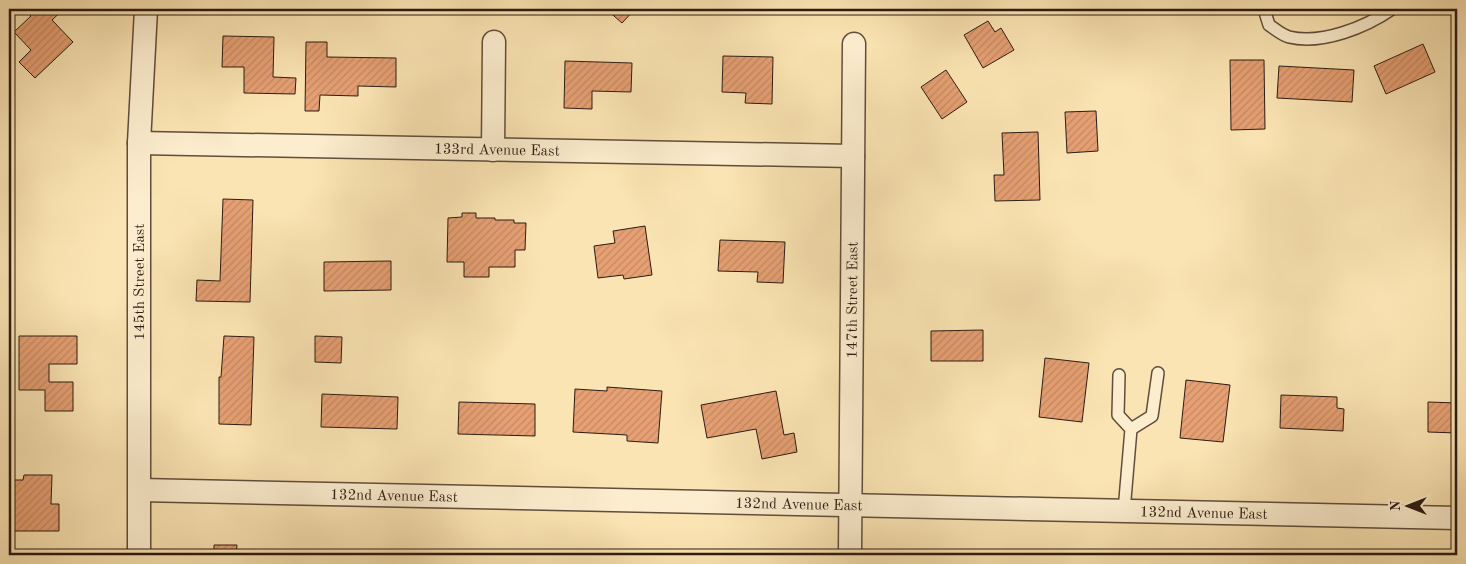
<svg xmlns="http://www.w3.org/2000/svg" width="1466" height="564" font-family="'Old Standard TT',serif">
<defs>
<pattern id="building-hatch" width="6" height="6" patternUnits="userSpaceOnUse" patternTransform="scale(1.25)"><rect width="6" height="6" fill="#e6a073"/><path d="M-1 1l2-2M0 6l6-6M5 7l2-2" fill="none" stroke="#c58963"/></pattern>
</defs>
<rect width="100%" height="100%" fill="#fbe4b3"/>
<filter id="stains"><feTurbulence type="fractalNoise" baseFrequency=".004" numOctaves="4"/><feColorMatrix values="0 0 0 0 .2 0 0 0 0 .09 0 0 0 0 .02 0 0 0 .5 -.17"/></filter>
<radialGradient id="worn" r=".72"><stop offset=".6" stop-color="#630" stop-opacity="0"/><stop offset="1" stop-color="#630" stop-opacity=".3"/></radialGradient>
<g fill="url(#building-hatch)" stroke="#2c1b13">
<path d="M24 9H64L52 20 73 42 35 78 19 62 31 50 14 32 31 16Z"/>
<path d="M606 9H635L622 23Z"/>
<path d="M988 21 995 32 1001 28 1014 50 983 68 964 35Z"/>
<path d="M223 36 274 37 273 77 296 78 295 94 244 93V67H222Z"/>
<path d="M306 42H327V57L396 58V87L358 86V96L320 95 319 111H305Z"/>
<path d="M1423 44 1435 72 1386 94 1374 66Z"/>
<path d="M723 56 773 57 772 104 745 103 746 93 722 92Z"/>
<path d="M1230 60H1264L1265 129 1231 130Z"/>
<path d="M565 61 632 63 631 92 592 91V109L564 108Z"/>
<path d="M1279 66 1354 70 1352 102 1277 98Z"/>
<path d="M946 70 967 102 942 119 921 87Z"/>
<path d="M1096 111 1098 151 1067 153 1065 112Z"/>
<path d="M1038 132 1040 200 995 201 994 175H1004L1002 133Z"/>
<path d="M223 199 253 200 250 302 196 301 197 280 220 281Z"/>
<path d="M462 213H476V218H495V220H514V223H526L525 250H515V267H489V277H464V262H447L448 218 462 217Z"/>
<path d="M645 226 652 275 624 279 623 275 598 278 594 246 615 243 613 231Z"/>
<path d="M720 240 785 242 783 283 757 282 758 272 718 271Z"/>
<path d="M391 261V290L324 291V262Z"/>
<path d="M983 330V361H931V331Z"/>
<path d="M19 336H77V364H49V382H73V411H45V390H19Z"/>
<path d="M224 336 254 337 251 425 219 424V377H221Z"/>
<path d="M315 336 342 337 341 363 315 362Z"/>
<path d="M1045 358 1089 363 1082 422 1039 417Z"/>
<path d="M1186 380 1230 385 1223 442 1180 438Z"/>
<path d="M607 387 662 391 658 443 627 441V435L573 432 575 389 607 391Z"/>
<path d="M776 391 784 435 794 433 797 452 762 459 756 429 707 438 701 405Z"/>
<path d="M322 394 398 397 397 429 321 427Z"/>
<path d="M1281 395 1337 397V408L1344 409 1343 431 1280 428Z"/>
<path d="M459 402 535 404V436L458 434Z"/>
<path d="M1428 402 1457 403V433L1428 432Z"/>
<path d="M24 475H52L51 504H59V531H9V480H23Z"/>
<path d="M214 545H237L236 555H214Z"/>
</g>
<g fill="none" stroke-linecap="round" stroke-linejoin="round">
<defs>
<g id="lane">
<path d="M1264 9 1269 25C1275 29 1282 35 1289 37 1322 45 1366 27 1392 9"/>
<path d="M1119 375 1118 415 1131 429 1124 511"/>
<path d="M1131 429 1152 416 1158 373"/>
</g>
<g id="street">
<path id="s1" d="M139 143 853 156"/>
<path d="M493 150 494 42"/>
<path id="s2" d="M140 490 1457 518"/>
<path d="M139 555V143L146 9"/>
<path id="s3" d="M850 555 854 44"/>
</g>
</defs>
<use href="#lane" stroke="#604d3b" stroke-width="14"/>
<use href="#street" stroke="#604d3b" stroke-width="25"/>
<use href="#lane" stroke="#fcedce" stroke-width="11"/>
<use href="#street" stroke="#fcedce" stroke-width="22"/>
</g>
<g text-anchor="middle" stroke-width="5" stroke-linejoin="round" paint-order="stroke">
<g font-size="15" fill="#2c1b13" stroke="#fcedce">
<text dy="5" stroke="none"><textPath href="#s1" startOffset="358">133rd Avenue East</textPath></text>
<text transform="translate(139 282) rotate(-90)" y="5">145th Street East</text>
<text dy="5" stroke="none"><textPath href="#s3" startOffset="255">147th Street East</textPath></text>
<text dy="5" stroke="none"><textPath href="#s2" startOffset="254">132nd Avenue East</textPath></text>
<text dy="5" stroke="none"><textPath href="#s2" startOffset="659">132nd Avenue East</textPath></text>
<text dy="5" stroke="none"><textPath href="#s2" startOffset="1064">132nd Avenue East</textPath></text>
</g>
</g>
<rect width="1466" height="564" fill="none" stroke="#fbe4b3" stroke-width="30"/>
<rect x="10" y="10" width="1446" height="544" fill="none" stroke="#2c1b13" stroke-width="2.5"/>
<rect x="15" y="15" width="1436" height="534" fill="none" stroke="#2c1b13"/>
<g transform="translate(1408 506) rotate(270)" stroke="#fcedce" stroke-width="4" paint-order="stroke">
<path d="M0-4L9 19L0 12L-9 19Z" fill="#2c1b13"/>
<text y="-8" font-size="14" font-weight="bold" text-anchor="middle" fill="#2c1b13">N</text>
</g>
<rect width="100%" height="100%" filter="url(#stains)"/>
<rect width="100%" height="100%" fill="url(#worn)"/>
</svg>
